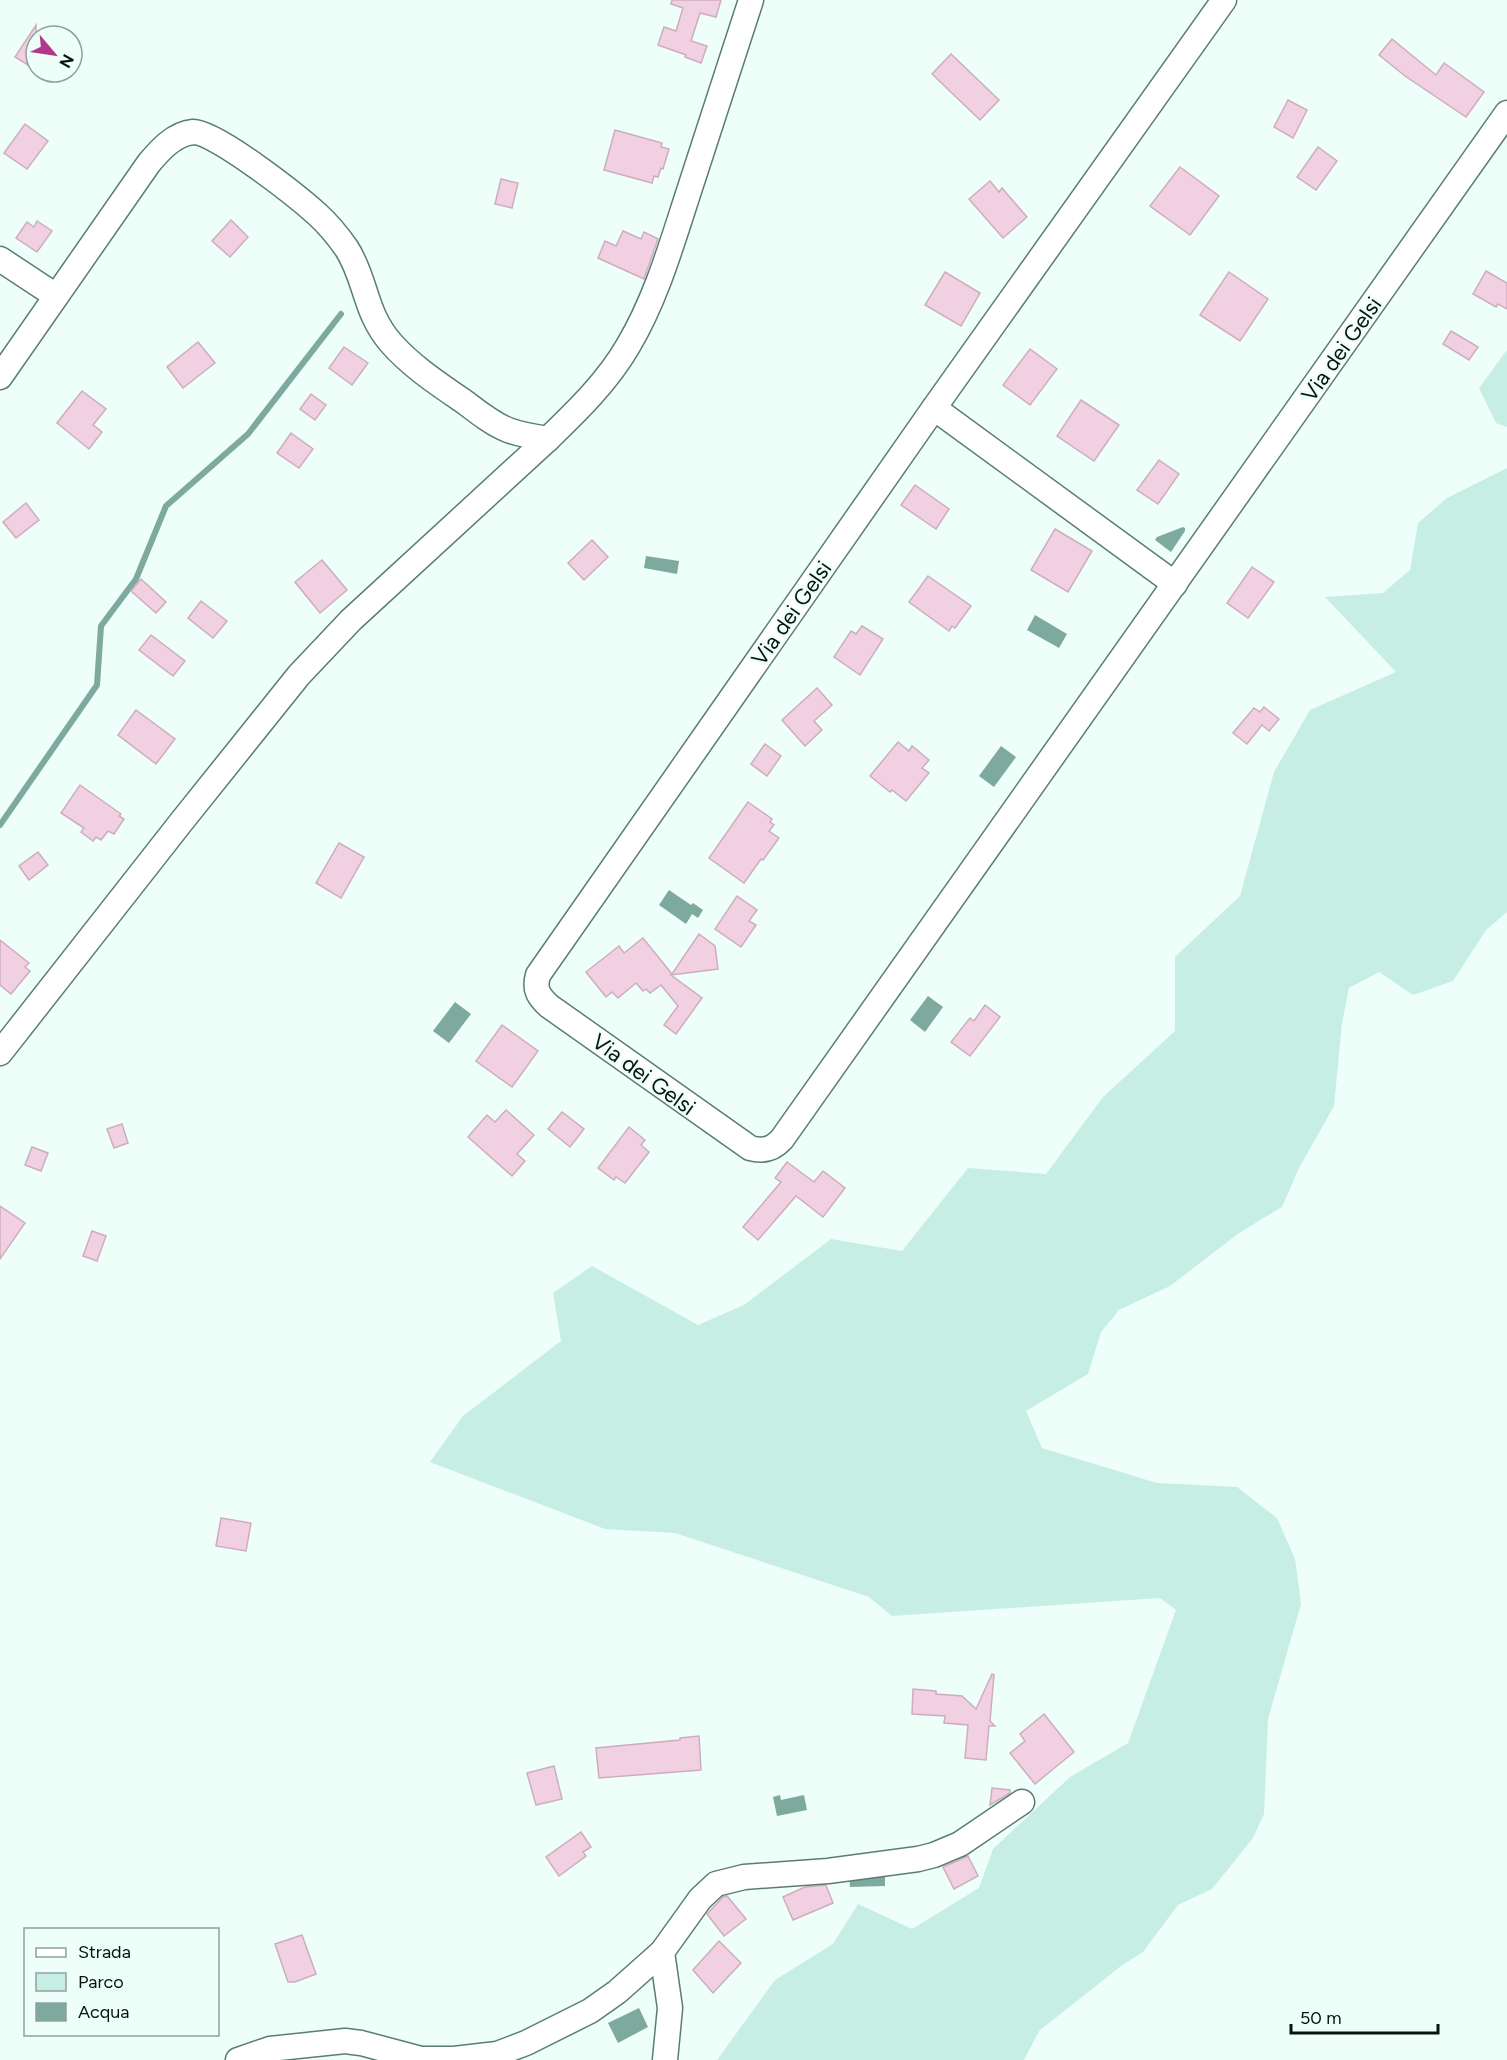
<svg xmlns="http://www.w3.org/2000/svg" width="1507" height="2060" font-family="Figtree,sans-serif">
<rect width="100%" height="100%" fill="#eefef9"/>
<g fill="#c7eee4">
<path d="M1507 350V427L1496 423 1479 388Z"/>
<path d="M1507 468V912L1486 930 1453 981 1413 995 1379 972 1349 988 1342 1023 1334 1106 1299 1168 1282 1207 1239 1233 1170 1286 1119 1310 1101 1332 1088 1374 1026 1411 1042 1448 1157 1483 1237 1487 1277 1518 1295 1559 1301 1604 1268 1719 1264 1814 1253 1838 1212 1889 1178 1905 1143 1952 1121 1966 1039 2031 1024 2060H717L775 1980 833 1944 858 1904 912 1929 979 1888 993 1849 1070 1777 1128 1743 1176 1610 1160 1598 892 1616 869 1597 675 1533 605 1529 430 1462 463 1416 561 1341 553 1293 592 1266 698 1325 744 1305 831 1239 902 1251 968 1168 1046 1174 1103 1097 1175 1031V957L1240 896 1274 772 1310 710 1396 672 1325 597 1383 593 1410 570 1418 523 1447 498Z"/>
</g>
<g fill="#7da99e">
<path d="M1183 527 1185 528V531L1171 552 1155 540 1157 537Z"/>
<path d="M646 556 679 561 677 574 644 568Z"/>
<path d="M1035 615 1067 634 1059 648 1027 630Z"/>
<path d="M1001 746 1016 757 994 787 979 776Z"/>
<path d="M669 890 691 905 693 903 703 910 698 918 692 914 686 924 659 905Z"/>
<path d="M928 996 943 1007 925 1032 910 1020Z"/>
<path d="M455 1002 471 1014 449 1043 433 1031Z"/>
<path d="M780 1795 781 1800 804 1795 807 1810 777 1816 773 1797Z"/>
<path d="M885 1874V1886L850 1887 849 1875Z"/>
<path d="M639 2008 648 2027 618 2043 608 2023Z"/>
</g>
<g fill="none" stroke-linecap="round" stroke-linejoin="round">
<path stroke="#7da99e" stroke-width="6" d="M0 825 97 685 101 626 136 579 166 506 248 434 341 314"/>
</g>
<g fill="#f1d0e2" stroke="#cdadbf" stroke-width="1.5">
<path d="M672 0H721L716 17 700 13 691 41 707 46 701 63 685 57 686 55 658 45 664 27 676 31 683 8 671 4Z"/>
<path d="M36 25V70L15 57Z"/>
<path d="M1392 39 1436 75 1444 63 1484 92 1466 117 1405 76 1379 55Z"/>
<path d="M951 54 999 100 980 120 932 74Z"/>
<path d="M1288 100 1307 110 1293 138 1274 127Z"/>
<path d="M25 124 48 141 27 169 4 153Z"/>
<path d="M615 130 662 143 661 147 669 149 663 169 661 168 658 177 654 176 652 183 604 170Z"/>
<path d="M1318 147 1337 161 1316 190 1297 177Z"/>
<path d="M1180 167 1219 196 1190 235 1150 206Z"/>
<path d="M501 179 518 183 512 208 495 204Z"/>
<path d="M990 181 999 192 1002 188 1027 217 1003 238 969 199Z"/>
<path d="M231 220 248 237 230 257 212 241Z"/>
<path d="M37 221 52 231 37 252 16 238 27 222 34 227Z"/>
<path d="M623 231 641 239 644 232 658 239 644 279 598 258 605 241 616 246Z"/>
<path d="M1486 271 1507 283V309L1498 304 1496 307 1473 294Z"/>
<path d="M945 272 980 293 961 326 925 305Z"/>
<path d="M1229 272 1268 299 1240 341 1200 315Z"/>
<path d="M1451 331 1478 347 1469 360 1443 344Z"/>
<path d="M198 342 215 363 183 388 167 367Z"/>
<path d="M344 347 368 363 352 385 329 368Z"/>
<path d="M1030 349 1057 369 1030 405 1003 385Z"/>
<path d="M82 391 106 409 93 425 102 432 89 449 57 423Z"/>
<path d="M311 394 326 405 315 420 300 409Z"/>
<path d="M1081 400 1119 425 1094 461 1057 436Z"/>
<path d="M291 433 313 449 299 468 277 453Z"/>
<path d="M1159 460 1179 474 1158 504 1137 490Z"/>
<path d="M915 485 949 509 936 529 901 505Z"/>
<path d="M26 503 39 520 16 538 3 522Z"/>
<path d="M1055 529 1092 551 1068 592 1031 570Z"/>
<path d="M592 540 608 557 584 580 568 563Z"/>
<path d="M322 560 347 590 320 613 295 582Z"/>
<path d="M1252 567 1274 582 1248 618 1227 603Z"/>
<path d="M928 576 971 606 955 628 952 626 949 631 909 602Z"/>
<path d="M141 579 166 602 156 613 131 591Z"/>
<path d="M201 601 227 621 213 638 188 618Z"/>
<path d="M862 626 883 639 860 675 834 657 851 631 856 634Z"/>
<path d="M151 635 185 661 173 676 139 650Z"/>
<path d="M817 688 832 705 814 721 822 730 805 746 782 720Z"/>
<path d="M1264 707 1279 719 1269 731 1262 725 1247 744 1233 733 1254 708 1260 712Z"/>
<path d="M136 710 175 739 156 764 118 735Z"/>
<path d="M898 742 909 751 912 746 929 760 922 768 929 773 906 801 892 790 890 792 870 776Z"/>
<path d="M765 744 781 756 767 776 751 764Z"/>
<path d="M80 785 121 814 119 816 124 819 114 834 108 831 101 840 96 837 93 841 81 832 84 828 61 813Z"/>
<path d="M748 802 772 819 770 822 774 825 769 831 779 838 763 860 761 859 744 883 709 858Z"/>
<path d="M339 843 364 857 341 898 316 883Z"/>
<path d="M38 852 48 865 29 880 19 866Z"/>
<path d="M737 896 757 910 749 921 756 925 741 947 715 929Z"/>
<path d="M699 934 715 946 718 969 671 975 702 998 676 1034 664 1025 678 1006 661 985 650 993 646 989 643 991 636 983 618 998 612 992 606 997 586 972 619 946 624 953 643 938 672 974Z"/>
<path d="M0 940 29 963 25 967 30 971 11 994 0 985Z"/>
<path d="M985 1005 1000 1017 970 1056 951 1042 970 1018 974 1021Z"/>
<path d="M502 1025 538 1051 512 1087 476 1061Z"/>
<path d="M506 1110 534 1135 517 1154 525 1161 512 1176 468 1137 487 1115 495 1122Z"/>
<path d="M562 1112 584 1129 570 1147 548 1129Z"/>
<path d="M122 1124 128 1143 114 1148 107 1129Z"/>
<path d="M629 1127 645 1140 641 1145 649 1152 625 1183 616 1177 614 1180 598 1168Z"/>
<path d="M32 1147 48 1153 41 1171 25 1165Z"/>
<path d="M787 1162 814 1182 823 1171 845 1188 823 1217 796 1196 758 1240 743 1227 781 1182 775 1178Z"/>
<path d="M0 1206 25 1223 0 1259Z"/>
<path d="M92 1231 106 1236 97 1261 83 1256Z"/>
<path d="M221 1518 251 1523 246 1551 216 1546Z"/>
<path d="M992 1674 994 1675 990 1721 995 1726H989L986 1760 965 1758 968 1725 944 1723 945 1716 912 1714 913 1689 936 1691V1694L962 1696 976 1709Z"/>
<path d="M1044 1714 1074 1752 1035 1784 1010 1753 1025 1741 1020 1734Z"/>
<path d="M699 1736 701 1770 599 1778 596 1748 680 1740V1738Z"/>
<path d="M554 1766 562 1799 536 1805 527 1773Z"/>
<path d="M992 1788 1010 1790V1793L990 1805Z"/>
<path d="M581 1832 591 1847 583 1852 586 1856 559 1876 546 1857Z"/>
<path d="M968 1856 978 1876 954 1889 943 1867Z"/>
<path d="M826 1885 833 1903 793 1920 783 1897 805 1887Z"/>
<path d="M727 1896 746 1919 724 1936 707 1914 723 1897Z"/>
<path d="M302 1935 316 1974 295 1982H288L275 1944Z"/>
<path d="M719 1941 741 1963 713 1993 693 1970Z"/>
</g>
<g fill="none" stroke-linecap="round" stroke-linejoin="round">
<defs>
<g id="minor">
<path d="M1224 0 934 408 538 975C534 989 538 996 549 1006L750 1148C764 1152 773 1149 782 1139L1507 113"/>
<path d="M0 259 56 296"/>
<path d="M0 377 149 163C160 150 174 134 193 132 215 131 298 197 317 214 328 224 338 236 347 249 367 281 364 312 391 343 412 367 440 385 466 403 479 413 493 424 508 430 521 435 535 437 548 439 578 410 607 382 628 346 656 299 671 246 688 194 709 130 730 65 751 0"/>
<path d="M934 408 1175 584"/>
<path d="M0 1053 182 821 299 675 351 620 548 439"/>
<path d="M662 1952 670 2008 665 2060"/>
<path d="M425 2059H454L497 2054 526 2043 590 2011 617 1992 662 1952 700 1899 716 1884 744 1877 828 1871 918 1859 934 1855 960 1844 1022 1802"/>
<path d="M238 2060 270 2049 345 2041 361 2043 425 2060"/>
</g>
</defs>
<use href="#minor" stroke="#597d75" stroke-width="27"/>
<use href="#minor" stroke="#fff" stroke-width="24"/>
</g>
<g text-anchor="middle" stroke-width="4.5" stroke-linejoin="round" paint-order="stroke">
<g font-size="22" fill="#061512" stroke="#eefef9">
<text transform="translate(1341 349) rotate(-55)" y="8">Via dei Gelsi</text>
<text transform="translate(791 613) rotate(-55)" y="8">Via dei Gelsi</text>
<text transform="translate(644 1074) rotate(36)" y="8">Via dei Gelsi</text>
</g>
</g>
<rect x="24" y="1928" width="195" height="108" fill="#eefef9" stroke="#91a19d" stroke-width="1.5"/>
<rect x="36" y="1948" width="30" height="9" fill="#ffffff" stroke="#91a19d" stroke-width="1.5"/>
<text x="78" y="1958" font-size="18" fill="#061512">Strada</text>
<rect x="36" y="1973" width="30" height="18" fill="#c7eee4" stroke="#91a19d" stroke-width="1.5"/>
<text x="78" y="1988" font-size="18" fill="#061512">Parco</text>
<rect x="36" y="2003" width="30" height="18" fill="#7da99e" stroke="#91a19d" stroke-width="1.5"/>
<text x="78" y="2018" font-size="18" fill="#061512">Acqua</text>
<g transform="translate(54 54) rotate(119)"><circle r="28" fill="#eefef9" stroke="#91a19d" stroke-width="1.5"/>
<path d="M0-4.5L10 22L0 15L-10 22Z" fill="#b23789"/>
<text y="-9" font-size="16" font-weight="bold" text-anchor="middle" fill="#061512">N</text>
</g>
<path d="M1291 2024v9h147v-9" fill="none" stroke="#061512" stroke-width="3"/>
<text x="1300" y="2024" font-size="18" fill="#061512" stroke="#eefef9" stroke-width="4.5" paint-order="stroke">50 m</text>
</svg>
